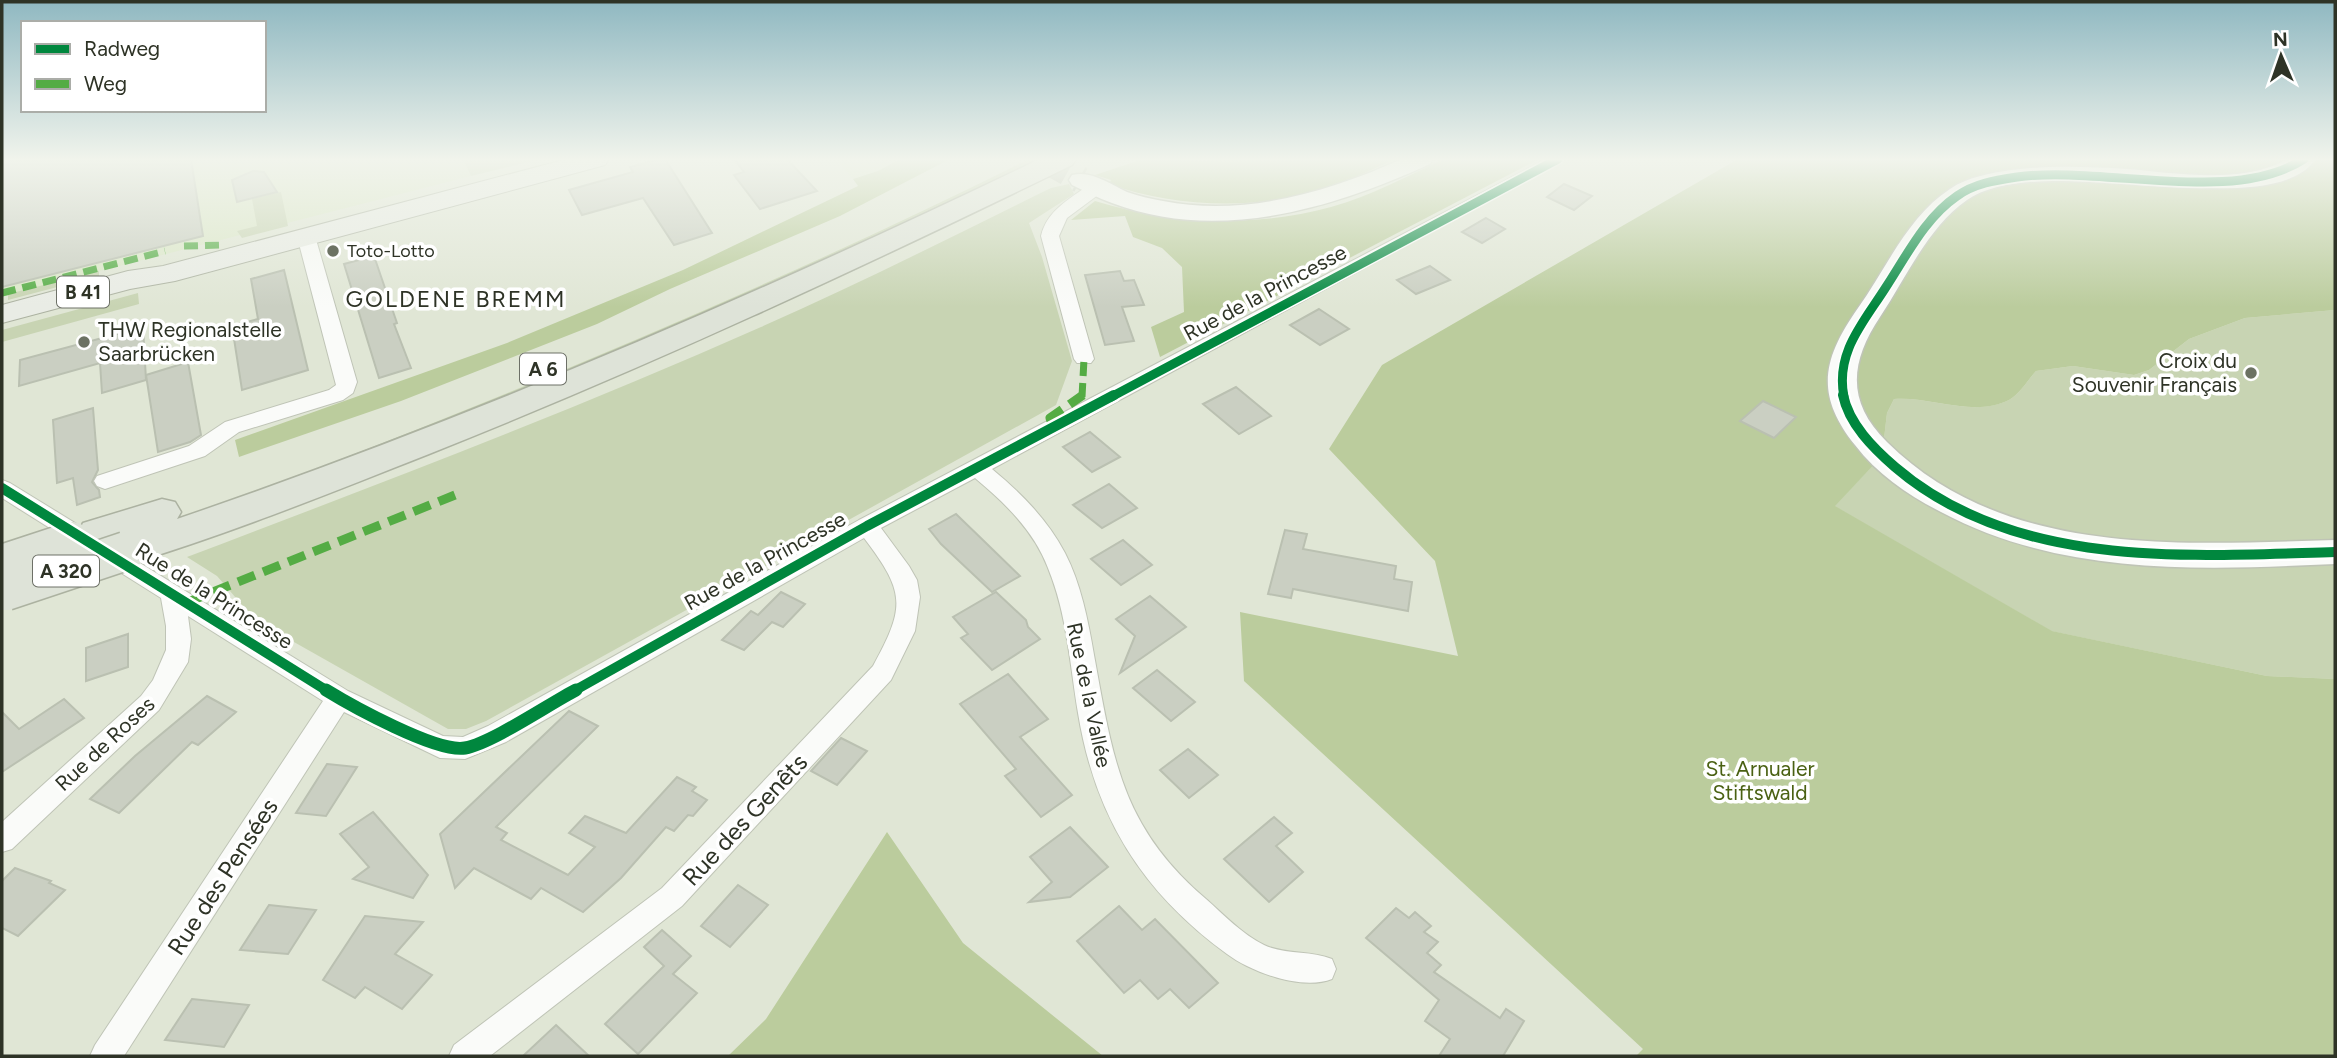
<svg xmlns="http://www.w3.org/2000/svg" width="2337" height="1058" font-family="Figtree,sans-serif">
<rect width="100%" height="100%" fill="#e0e6d5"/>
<g fill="#dbe7c8">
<path d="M2 159H463L471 176 2 296Z"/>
<path d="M836 159H900L878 171 853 179Z"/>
</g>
<g fill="#c8d4b3">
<path d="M463 159H540L471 176Z"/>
<path d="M1029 159H1046L768 291 315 476 321 467C561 374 799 274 1029 159Z"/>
<path d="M1182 159H1348L1334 162H1239Z"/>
<path d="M1069 184 1074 194 1029 223 1042 257 1072 361 1056 405 486 721 466 729H448L255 620 217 576 187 557C379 484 572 411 761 327 859 284 955 235 1051 188Z"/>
<path d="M281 192 288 226 242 238 237 231 257 226 252 199Z"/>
<path d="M99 271V276L8 300V294Z"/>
<path d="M138 293 139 304 2 342V330Z"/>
<path d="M2335 310V679L2267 676 2051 631 1834 506 1882 456 1887 413 1894 399C1931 396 1973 418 2009 400 2019 395 2028 380 2036 371L2073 366 2134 375 2149 370 2189 339 2245 318Z"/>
</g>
<g fill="#bbcc9d">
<path d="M900 159H950L840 216 670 289 597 324 401 401 239 457 235 440 507 343 683 270 858 186 853 179 878 171Z"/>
<path d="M1143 159 1239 162 1396 159C1368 171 1340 185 1311 193 1247 210 1170 206 1109 184L1111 180 1095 175Z"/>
<path d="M1444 159H1539L1160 357 1151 327 1184 312 1182 267 1162 248 1133 237 1125 216 1071 220 1095 201C1170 224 1255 228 1331 207 1371 196 1407 176 1444 159Z"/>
<path d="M1738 159H2335V310L2245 318 2189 339 2149 370 2134 375 2073 366 2036 371C2028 380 2019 395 2009 400 1974 418 1931 396 1894 399L1887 413 1882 456 1835 506 2052 631 2267 676 2335 679V1056H1636L1643 1049 1244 681 1240 612 1458 656 1435 561 1329 449 1382 365Z"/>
<path d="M887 832 963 943 1103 1056H728L766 1019Z"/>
</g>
<g fill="#cacfc2" stroke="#bac0b1" stroke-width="2">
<path d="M2 159H191L203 236 2 287Z"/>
<path d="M659 159H665L712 233 674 245 643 198 582 215 569 190 633 172 630 167Z"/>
<path d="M734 159H787L817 191 760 209 734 175 744 172Z"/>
<path d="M253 171 264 172 277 192 237 202 232 180Z"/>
<path d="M1564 184 1592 196 1574 210 1547 197Z"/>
<path d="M1486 218 1505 229 1482 243 1462 232Z"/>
<path d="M374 256 397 323 394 324 411 368 379 378 344 264Z"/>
<path d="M1430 266 1450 280 1416 294 1397 280Z"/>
<path d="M284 270 308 370 242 390 232 326 258 319 251 279Z"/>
<path d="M1120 271 1124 281 1134 280 1144 305 1122 307 1134 341 1105 345 1085 275Z"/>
<path d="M1319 309 1349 329 1320 345 1290 325Z"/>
<path d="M143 327 146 380 102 393 100 363 19 386 20 360Z"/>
<path d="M188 362 201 435 190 442 158 452 146 375Z"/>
<path d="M1236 387 1271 416 1239 434 1203 404Z"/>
<path d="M1763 401 1796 417 1774 438 1740 421Z"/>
<path d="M93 408 98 470 92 482 99 490 100 497 77 505 73 478 57 483 53 420Z"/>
<path d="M1090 432 1120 457 1092 472 1063 447Z"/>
<path d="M1109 484 1137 508 1102 528 1073 505Z"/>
<path d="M956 514 987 544 1020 576 992 592 941 544 929 529Z"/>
<path d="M1285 530 1307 534 1303 549 1396 566 1394 579 1412 582 1408 611 1293 589 1291 598 1268 594Z"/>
<path d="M1123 540 1152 565 1121 585 1091 559Z"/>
<path d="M781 592 805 604 783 627 772 622 744 650 722 640 751 611 758 615Z"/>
<path d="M996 592 1026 620 1028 627 1040 639 992 670 961 638 968 634 953 617Z"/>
<path d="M1150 596 1186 627 1120 673 1135 636 1116 619Z"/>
<path d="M128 634V667L86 681V648Z"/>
<path d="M1157 670 1195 702 1171 721 1133 688Z"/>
<path d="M1008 674 1048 719 1020 737 1072 795 1041 817 1005 776 1016 769 960 704Z"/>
<path d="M207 696 236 712 198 745 192 742 119 813 90 799 135 756Z"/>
<path d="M64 699 84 718 2 772V712L19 729Z"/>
<path d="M569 711 598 726 496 827 507 833 501 840 568 875 595 847 569 833 585 816 626 833 677 777 696 787 692 791 707 800 693 816 688 815 674 831 666 827 621 878 583 912 541 888 531 899 474 868 455 888 440 834Z"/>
<path d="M841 738 867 751 837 785 811 771Z"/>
<path d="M1188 749 1218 775 1189 798 1160 770Z"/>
<path d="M327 764 357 767 326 816 296 813Z"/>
<path d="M373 812 428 875 413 898 353 879 369 867 340 834Z"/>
<path d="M1274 817 1292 833 1276 846 1303 872 1269 902 1224 859Z"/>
<path d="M1070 827 1108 867 1070 897 1029 902 1052 882 1030 857Z"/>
<path d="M15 868 51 881 49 883 65 890 18 936 2 928V881Z"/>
<path d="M738 885 768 905 730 947 701 926Z"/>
<path d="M269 905 316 910 288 954 240 950Z"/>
<path d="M1119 906 1142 930 1155 919 1218 983 1189 1008 1170 989 1158 999 1140 980 1124 993 1077 941Z"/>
<path d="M1396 908 1409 918 1415 912 1431 926 1424 932 1438 942 1427 953 1441 965 1434 972 1500 1018 1506 1009 1524 1021 1503 1056H1439L1450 1039 1425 1021 1439 1000 1366 938Z"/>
<path d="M365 916 423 922 395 954 432 975 402 1009 365 987 355 998 323 980Z"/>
<path d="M662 930 691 956 673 974 697 993 638 1054 605 1024 664 966 644 947Z"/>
<path d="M192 999 249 1005 224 1047 165 1040Z"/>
<path d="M556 1025 589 1056H523Z"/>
</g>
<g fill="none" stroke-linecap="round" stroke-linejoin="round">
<path stroke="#bcc2b2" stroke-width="27" stroke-dasharray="27 13" stroke-linecap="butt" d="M1044 159 1081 180"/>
<defs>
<g id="street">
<path d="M1546 159H1566L992 469C1021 493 1047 519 1065 553 1081 584 1088 620 1094 655 1113 758 1121 827 1206 899 1224 915 1242 934 1264 945 1285 955 1310 950 1332 959L1336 969 1332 979C1302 991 1251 972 1227 954 1142 892 1095 817 1078 713 1070 665 1067 614 1048 568 1034 531 1005 503 975 478L881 528 909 566 917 580 920 597 915 631 891 680 682 906 490 1056H449L454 1045 662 888 873 666C906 606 905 592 864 538L506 742 465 759 440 758 344 712 124 1056H90L95 1045 323 701 188 616 191 639 188 662 159 710 12 849 2 852V822L141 696 153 680 166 650V626L161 598 2 498V480L10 483 348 691 443 736 463 737 488 726 859 520Z"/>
<path d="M1096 183 1104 188 1102 192 1067 218 1059 236 1094 359 1091 363H1077L1074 359 1041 236C1047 210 1070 199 1090 184Z"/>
<path d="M306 231 315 236 357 382 353 393 343 400 239 432 205 456 105 489 97 486 94 481 97 476 189 446 225 422 329 390 336 385 297 236Z"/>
</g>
<g id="secondary">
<path d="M1402 159H1433L1430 164C1332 209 1217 243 1112 203 1098 198 1085 191 1072 185L1069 180 1072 175C1091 170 1110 184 1127 192 1138 196 1151 199 1163 201 1245 217 1328 192 1402 159Z"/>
<path d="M2288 159H2316C2269 227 2042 148 1967 200 1928 227 1906 278 1880 317 1850 362 1846 402 1887 442 2005 559 2183 544 2335 540V564C2202 570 2063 577 1941 512 1908 495 1878 475 1855 445 1814 394 1823 358 1858 308 1886 269 1908 216 1950 189 1967 177 1991 173 2011 170 2049 165 2089 167 2127 169 2178 173 2241 185 2288 159Z"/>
</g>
<path id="primary" d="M567 159H609L605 165 175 281 130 289 2 323V305L128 271 163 266Z"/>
<path id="highway" d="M1040 159H1076L1072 165C861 268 648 367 429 454 330 493 229 534 126 565L112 561 106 551 111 543 97 547 83 543 78 533 83 523 162 499 175 502 181 512 177 519C473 418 759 294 1040 159Z"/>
</defs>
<use href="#street" stroke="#bfc4b6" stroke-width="2"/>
<use href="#secondary" stroke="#bfc4b6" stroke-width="3"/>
<use href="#primary" stroke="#acb2a1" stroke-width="2"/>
<use href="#highway" stroke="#acb2a1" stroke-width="3"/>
<use href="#street" fill="#fafbf9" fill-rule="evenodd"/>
<use href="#secondary" fill="#fafbf9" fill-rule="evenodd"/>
<use href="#primary" fill="#e9ece5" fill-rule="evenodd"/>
<use href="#highway" fill="#dee3d8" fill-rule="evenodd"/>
<defs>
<g id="highway-bridge">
<path d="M2 564 72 541"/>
<path d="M6 591 126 551"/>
</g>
</defs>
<use href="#highway-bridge" stroke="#acb2a1" stroke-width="41" stroke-linecap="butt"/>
<use href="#highway-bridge" stroke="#dee3d8" stroke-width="38"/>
<g stroke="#54ac44" stroke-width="7" stroke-dasharray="14 7" stroke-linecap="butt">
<path d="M184 246 224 245"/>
<path d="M2 293 165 251"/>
<path d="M1082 397 1084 359"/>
</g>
<g stroke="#54ac44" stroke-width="9" stroke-dasharray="18 9" stroke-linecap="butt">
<path d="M1051 421 1050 418 1083 395"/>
<path d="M188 602 455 495"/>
</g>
<defs>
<g id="cycleway-far2">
<path d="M1111 397 1558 159"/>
<path d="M1844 397C1835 352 1864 322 1886 287 1907 255 1925 218 1957 196 1975 183 1997 180 2017 177 2103 165 2232 206 2304 159"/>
</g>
<g id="cycleway-far1">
<path d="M1843 395C1849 424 1873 448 1895 467 2015 570 2188 556 2335 552"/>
<path d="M2 488 329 692"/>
<path d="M572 692 867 526 1114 395"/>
</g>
<path id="cycleway" d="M326 690C352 706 437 753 465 748 492 743 549 704 576 690"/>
</defs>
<use href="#cycleway-far2" stroke="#fff" stroke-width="12"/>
<use href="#cycleway-far1" stroke="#fff" stroke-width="15"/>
<use href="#cycleway" stroke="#fff" stroke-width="18"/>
<use href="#cycleway-far2" stroke="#00873e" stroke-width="9"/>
<use href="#cycleway-far1" stroke="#00873e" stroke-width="10"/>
<use href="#cycleway" stroke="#00873e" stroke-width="13"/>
</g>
<linearGradient id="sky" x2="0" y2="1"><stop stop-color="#8fb8c1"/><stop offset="0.52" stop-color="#f1f4ec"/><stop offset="1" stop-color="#f1f4ec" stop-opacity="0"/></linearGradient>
<rect width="2337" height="307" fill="url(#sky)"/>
<g fill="#6c7263" stroke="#fff" stroke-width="2.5">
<circle cx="333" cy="251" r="7"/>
<circle cx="84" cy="342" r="7"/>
<circle cx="2251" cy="373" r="7"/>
</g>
<g text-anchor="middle" stroke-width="7" stroke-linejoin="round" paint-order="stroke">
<g font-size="18" fill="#2e3326" stroke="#fff" text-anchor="start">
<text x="347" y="257">Toto-Lotto</text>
</g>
<g fill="#fff" stroke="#6d7067" stroke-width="2">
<rect x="57" y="276.5" width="52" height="31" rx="5"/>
<rect x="520" y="353.5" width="46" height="31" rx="5"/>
<rect x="33" y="555.5" width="66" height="31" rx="5"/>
</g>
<g font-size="19" font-weight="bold" fill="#2e3326">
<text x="83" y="299">B 41</text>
<text x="543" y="376">A 6</text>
<text x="66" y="578">A 320</text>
</g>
<g font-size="21" fill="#2e3326" stroke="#fff">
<text transform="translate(1265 293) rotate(-28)" y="7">Rue de la Princesse</text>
<text transform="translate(765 561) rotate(-29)" y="7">Rue de la Princesse</text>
<text transform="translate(214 596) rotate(32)" y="7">Rue de la Princesse</text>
<text transform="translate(1089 695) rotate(78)" y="7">Rue de la Vallée</text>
<text transform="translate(105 744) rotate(-43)" y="7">Rue de Roses</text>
</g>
<g font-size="21" fill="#2e3326" stroke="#fff" text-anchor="start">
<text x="98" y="337">THW Regionalstelle<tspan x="98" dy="24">Saarbrücken</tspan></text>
<text x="2237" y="368" text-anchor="end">Croix du<tspan x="2237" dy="24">Souvenir Français</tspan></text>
</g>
<g font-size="21" fill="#4a6113" stroke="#fff">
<text x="1760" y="776">St. Arnualer<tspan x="1760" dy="24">Stiftswald</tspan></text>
</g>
<g font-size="23" letter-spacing="2" fill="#2e3326" stroke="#fff">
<text x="456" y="307">GOLDENE BREMM</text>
</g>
<g font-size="24" fill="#2e3326" stroke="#fff">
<text transform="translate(745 820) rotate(-47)" y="8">Rue des Genêts</text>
<text transform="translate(223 877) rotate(-57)" y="8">Rue des Pensées</text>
</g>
</g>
<rect width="2337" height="1058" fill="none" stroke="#2e3326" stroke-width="7"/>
<rect x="21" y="21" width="245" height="91" fill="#ffffff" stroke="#abada8" stroke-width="2"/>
<rect x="35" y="44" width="35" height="10" fill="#00873e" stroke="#abada8" stroke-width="2"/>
<text x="84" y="56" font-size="21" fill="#2e3326">Radweg</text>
<rect x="35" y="79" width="35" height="10" fill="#54ac44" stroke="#abada8" stroke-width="2"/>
<text x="84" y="91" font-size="21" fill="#2e3326">Weg</text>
<g transform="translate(2281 56) rotate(358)" stroke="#ffffff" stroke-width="5" paint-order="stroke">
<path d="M0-5L12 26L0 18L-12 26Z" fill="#2e3326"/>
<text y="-10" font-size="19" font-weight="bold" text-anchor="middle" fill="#2e3326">N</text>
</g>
</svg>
